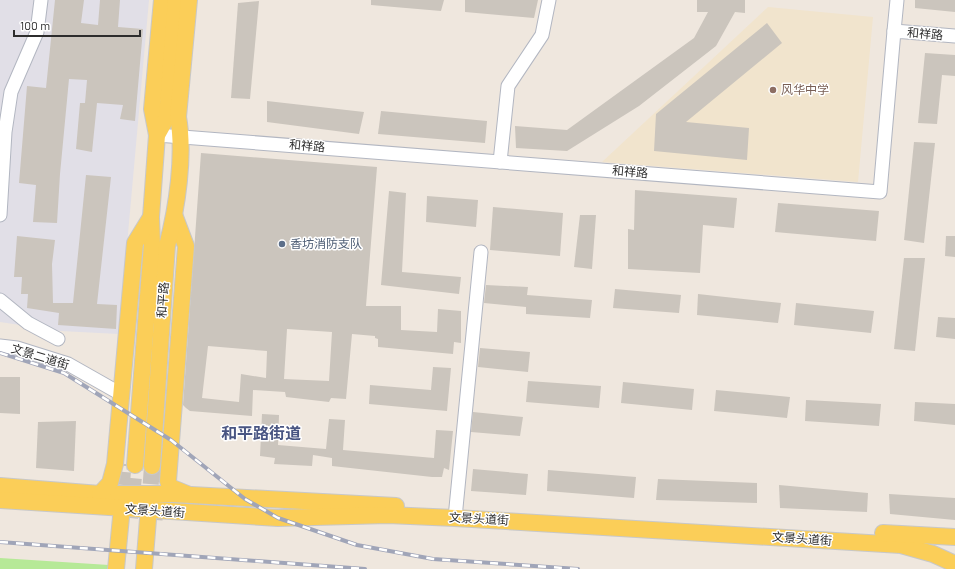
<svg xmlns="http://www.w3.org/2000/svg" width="955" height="569" font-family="Barlow,'Noto Sans SC',sans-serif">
<rect width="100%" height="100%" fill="#efe7de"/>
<path fill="#e1dfe7" d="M0 0H149L119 334 60 331 0 322Z"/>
<path fill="#f1e4cd" d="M768 7 873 17 858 182 602 162Z"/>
<path fill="#b6e997" d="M0 558 109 565 108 569H0Z"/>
<g fill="#cbc5bd" fill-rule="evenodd">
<path d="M55 0H84L81 23 98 25 100 0H120L118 27 143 29 135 121 120 119 123 105 97 103 92 152 76 149 80 103H85L87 80 69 79 60 174 57 223 33 222 36 185 19 183 27 86 46 88Z"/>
<path d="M371 0H444L441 11 371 5Z"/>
<path d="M465 0H538L534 18 465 12Z"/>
<path d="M697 0H745V13L735 12 716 46 639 106 567 151 516 148 515 126 567 130 694 38 708 12H697Z"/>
<path d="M915 0H955V12L915 8Z"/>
<path d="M259 1 250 99 231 98 238 3Z"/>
<path d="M767 23 782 43 686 122 749 128 747 160 654 151 656 114Z"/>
<path d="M925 53 955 55V76L942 75 937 124 918 123Z"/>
<path d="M267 101 364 112 359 134 267 122Z"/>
<path d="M381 111 487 121 485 143 378 134Z"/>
<path d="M914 142 935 143 924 243 904 240Z"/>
<path d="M201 153 377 167 366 306H401V330L437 332 438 309 461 311V343L454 342 453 354 378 347V339L375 338V336L352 334 346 399 331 398 329 402 286 397 285 392 253 390 252 416 190 411 186 408 183 405ZM287 329 332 332 329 381 284 379ZM208 346 267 351 266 378 241 374 239 402 202 398Z"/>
<path d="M86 175 111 177 97 304 117 305 116 329 58 325 59 313 27 308 28 294H21L22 277H14L17 236 55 240 52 264 53 303H73Z"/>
<path d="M635 190 737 198 734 228 703 225 700 273 628 269V229L634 230Z"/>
<path d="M389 191 406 193 402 272 461 277 459 294 381 285Z"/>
<path d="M427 196 478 200 476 227 426 222Z"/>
<path d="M778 203 879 211 876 241 775 232Z"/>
<path d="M493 207 563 213 560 256 490 250Z"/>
<path d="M580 215H596L592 269 574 267Z"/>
<path d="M946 236H955V257L945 256Z"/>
<path d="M904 258H925L915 351 894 349Z"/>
<path d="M486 285 528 287 527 295 592 300 590 318 526 314V307L484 303Z"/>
<path d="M615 289 681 295 679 313 613 308Z"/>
<path d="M698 294 781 303 778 323 697 315Z"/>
<path d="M796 303 874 311 871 333 794 325Z"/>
<path d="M938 317 955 318V339L936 337Z"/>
<path d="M480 348 530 352 528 372 478 367Z"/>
<path d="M433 367 451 368 447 411 369 404 370 385 431 390Z"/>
<path d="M0 377H20V414L0 413Z"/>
<path d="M528 381 601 386 599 408 526 402Z"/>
<path d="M623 382 694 389 692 410 621 403Z"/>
<path d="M716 390 790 397 787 418 714 411Z"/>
<path d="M806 400 881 404 879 426 805 421Z"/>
<path d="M915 402 955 404V425L914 421Z"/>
<path d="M473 412 523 417 520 436 471 432Z"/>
<path d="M262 414 279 415 278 445 326 449 329 419 345 420 343 450 434 458 436 430 453 431 449 470 444 468 442 477H432L332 466V458L313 455 312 466 274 464 275 458 260 456Z"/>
<path d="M76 421 74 471 36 468 38 422Z"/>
<path d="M473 469 528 474 526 495 471 491Z"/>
<path d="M548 470 636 477 634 498 547 491Z"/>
<path d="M658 479 757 483V503L656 500Z"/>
<path d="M779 485 868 493 867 512 780 508Z"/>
<path d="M889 494 955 498V520L890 514Z"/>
</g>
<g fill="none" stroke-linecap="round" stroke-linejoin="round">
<g stroke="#c8c2bb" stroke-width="13" stroke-dasharray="13 6" stroke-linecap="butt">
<path d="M122 504 125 464"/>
<path d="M156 520 160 466"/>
</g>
<g stroke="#c8c2bb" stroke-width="16" stroke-dasharray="16 8" stroke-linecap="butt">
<path d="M149 508 152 466"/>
<path d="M130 518 135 465"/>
</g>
<defs>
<g id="minor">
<path d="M894 31 897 0"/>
<path d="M157 135 880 192 894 31 955 36"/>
<path d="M500 162 508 86 542 35 549 0"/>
<path d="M0 215 5 132 11 92 37 32 41 0"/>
<path d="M0 300 28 323 58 339"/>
<path d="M0 346 17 348 68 364 121 394"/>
<path d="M455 518 481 252"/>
</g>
<g id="major">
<path d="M157 135 152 109 162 0"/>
<path d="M175 217 186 246 168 481 170 487 187 494"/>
<path d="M135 465 152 244 151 217 157 135 167 117 176 0"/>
<path d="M152 466 167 246C177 208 185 155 178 117L189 0"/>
<path d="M0 486 100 494H173L396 506"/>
<path d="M100 494 110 483 115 464 135 243 151 217"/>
<path d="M0 500 278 518 388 515 455 518 901 545 933 554 955 564"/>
<path d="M883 533 955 537"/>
<path d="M116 569 121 517"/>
<path d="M144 569 148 519"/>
</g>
</defs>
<use href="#minor" stroke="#b2b6c1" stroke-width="15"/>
<use href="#major" stroke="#c8c8c8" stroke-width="18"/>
<use href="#minor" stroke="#fff" stroke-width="13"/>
<use href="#major" stroke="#fbce58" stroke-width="16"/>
<defs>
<g id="rail">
<path d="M0 353 64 373 171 440 245 499 278 518 357 545 433 559 578 569"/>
<path d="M0 542 365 569"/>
</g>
</defs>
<use href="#rail" stroke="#a0a5b8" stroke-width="4"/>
<use href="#rail" stroke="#fff" stroke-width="2.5" stroke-dasharray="8" stroke-linecap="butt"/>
</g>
<circle fill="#8d6e63" stroke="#fff" stroke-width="1.5" cx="773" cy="90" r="4"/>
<circle fill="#5c6f8a" stroke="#fff" stroke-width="1.5" cx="282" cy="244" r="4"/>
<g text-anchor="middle" stroke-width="3" stroke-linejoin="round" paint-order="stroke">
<g font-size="12" fill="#2d2d2d" stroke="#fff">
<text transform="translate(925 34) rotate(5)" y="4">和祥路</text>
<text transform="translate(307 146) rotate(5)" y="4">和祥路</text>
<text transform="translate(630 172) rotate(5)" y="4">和祥路</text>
<text transform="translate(163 300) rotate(-86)" y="4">和平路</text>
<text transform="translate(40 357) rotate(17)" y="4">文景二道街</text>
<text transform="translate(155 511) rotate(4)" y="4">文景头道街</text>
<text transform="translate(479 519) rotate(3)" y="4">文景头道街</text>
<text transform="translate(802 539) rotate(4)" y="4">文景头道街</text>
</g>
<g font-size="12" fill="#785e54" stroke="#fff" text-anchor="start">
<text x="781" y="94">风华中学</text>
</g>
<g font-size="12" fill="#4e5e75" stroke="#fff" text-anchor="start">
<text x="290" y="248">香坊消防支队</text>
</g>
<g font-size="16" font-weight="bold" fill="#495582" stroke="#fff">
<text x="261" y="439">和平路街道</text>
</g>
</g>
<path d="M14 30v6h126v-6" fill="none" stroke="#2d2d2d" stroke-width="2"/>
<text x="20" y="30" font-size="12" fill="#2d2d2d" stroke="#ffffff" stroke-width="3" paint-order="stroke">100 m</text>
</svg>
